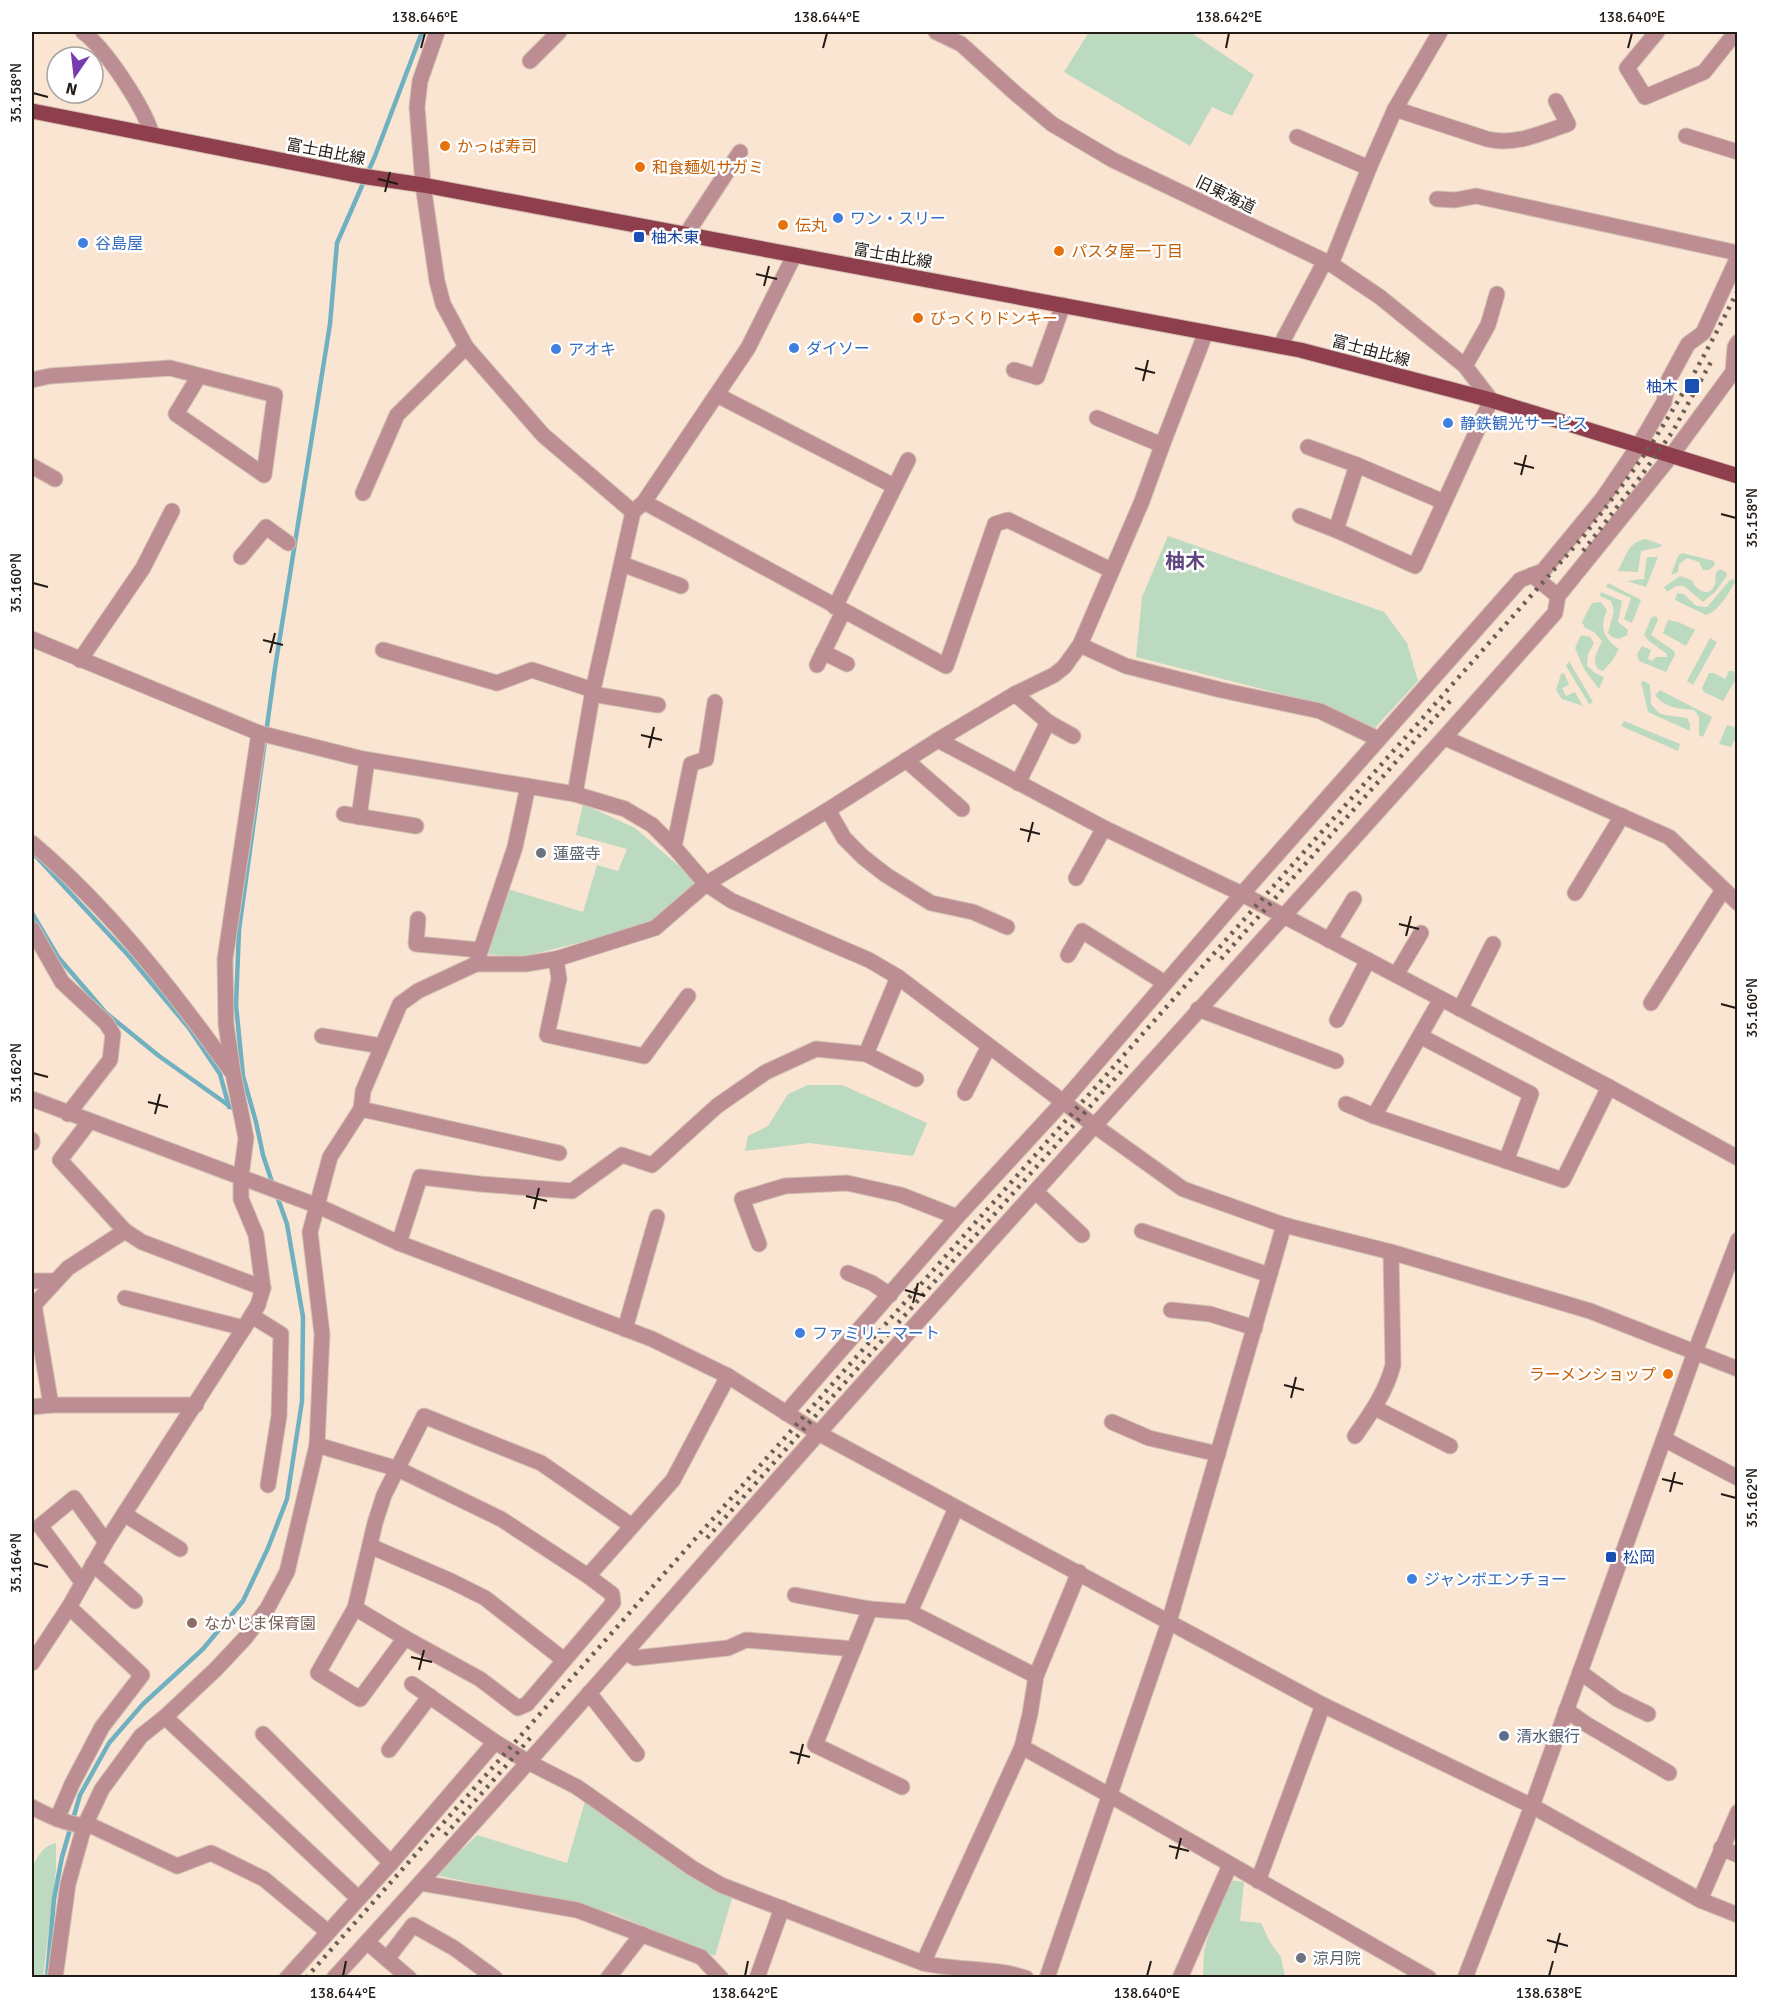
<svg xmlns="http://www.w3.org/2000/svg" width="1769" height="2009" font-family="Signika,'Noto Sans JP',sans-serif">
<rect width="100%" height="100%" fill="#fae4d2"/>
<g fill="#bcdac0">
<path d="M1089 32H1190L1254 75 1232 116 1212 107 1190 146 1064 72Z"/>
<path d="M1168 536 1384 612 1407 643 1418 681 1373 730 1314 702 1136 657 1142 597Z"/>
<path d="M1646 539 1662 545 1660 547 1641 551 1638 572 1618 571C1625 557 1629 541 1646 539Z"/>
<path d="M1682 553 1714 561 1715 565 1709 570H1703L1699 562 1687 558 1679 564 1678 572 1671 575 1678 556Z"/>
<path d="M1647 557H1658L1646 587 1627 581 1644 579Z"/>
<path d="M1720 569 1726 572 1727 576 1715 592 1703 602 1684 586H1676L1667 592 1664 587 1680 576 1692 580C1695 590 1710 599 1715 584 1716 581 1715 577 1716 573Z"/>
<path d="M1734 579 1735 582C1728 594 1720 610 1706 615L1675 600 1677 593 1684 594 1696 606 1707 607 1730 580Z"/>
<path d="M1608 583 1641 600 1632 623 1624 619 1631 598 1606 587Z"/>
<path d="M1601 592 1622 601 1618 622 1628 630 1627 635 1619 639 1612 637 1608 633 1614 611 1611 601 1600 596Z"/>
<path d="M1601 602 1607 610C1599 627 1604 639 1619 649L1612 661 1603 671 1598 669C1591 659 1598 651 1602 641L1594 632 1585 628 1582 622 1592 603Z"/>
<path d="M1656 616 1658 620 1651 635 1674 651 1675 655 1666 672 1639 661 1637 654 1642 646 1651 650 1648 659 1652 661 1656 657H1667V654L1649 641 1644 635 1651 618Z"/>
<path d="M1668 620 1678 622 1695 630 1686 646 1663 633Z"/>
<path d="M1581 635 1590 637 1594 643 1588 654 1587 666 1595 673 1604 677 1599 689 1584 669 1575 648Z"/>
<path d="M1710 638 1717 642 1693 685 1687 681Z"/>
<path d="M1569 661 1593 702 1589 704 1566 666Z"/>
<path d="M1729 671H1733L1737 677 1723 701 1704 692 1702 688 1709 673H1714L1725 679Z"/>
<path d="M1564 673 1569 685 1562 688 1566 696 1575 692 1583 706 1562 699 1556 690 1561 674Z"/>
<path d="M1644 681 1650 685 1651 704 1659 713 1665 715 1687 718 1690 724V731L1648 712 1641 682Z"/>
<path d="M1660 690 1712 717 1703 737 1699 735V717L1694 710C1679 709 1663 707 1655 695Z"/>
<path d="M1624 721 1680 744 1678 751 1621 726Z"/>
<path d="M1727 725 1737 728V736L1731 747 1719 744Z"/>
<path d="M583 804 635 828 694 879 693 886 646 926 522 957 485 954 508 889 583 912 597 865 618 871 627 849 576 835Z"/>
<path d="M808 1085H842L927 1123 913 1156 809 1143 745 1151 748 1136 768 1126 788 1094Z"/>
<path d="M586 1798 628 1830 732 1898 715 1956 612 1913 436 1875 477 1835 567 1863Z"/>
<path d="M56 1843V1870L43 1977H32V1870C36 1858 42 1846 56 1843Z"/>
<path d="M1227 1880 1244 1882 1240 1921 1261 1923 1270 1942 1281 1957 1285 1977H1203L1204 1950Z"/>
</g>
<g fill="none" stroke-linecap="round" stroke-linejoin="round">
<g stroke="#6fb0c1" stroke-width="4.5">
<path d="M32 852 128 955 189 1028 220 1074 229 1107"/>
<path d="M32 913 58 957 106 1013 159 1056 238 1112"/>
<path d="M273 1185 263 1155 256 1122 243 1076 236 1005 239 930 275 668 330 324 337 243 375 156 422 32"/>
<path d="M47 1978 54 1899 62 1857 80 1795 109 1743 143 1704 203 1649 243 1601 268 1548 287 1499 302 1401 303 1317 287 1224 276 1193"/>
</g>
<defs>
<g id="minor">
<path d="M83 32C106 49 143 106 152 134"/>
<path d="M437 32 420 81 417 107 423 185 437 281 443 304 466 347 543 435 633 512"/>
<path d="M936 32 961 44 1015 93 1052 124 1113 160 1331 264 1380 297 1465 366 1491 400 1415 566 1336 530 1300 516"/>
<path d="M1657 32 1627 68 1645 97 1704 72 1736 32"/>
<path d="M530 61 559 32"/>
<path d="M1395 109 1487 139C1515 146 1541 133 1568 124L1556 101"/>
<path d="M1686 136 1738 152"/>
<path d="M1297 137 1369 168"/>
<path d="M1437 199 1455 200 1476 196 1738 253"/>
<path d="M685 236 740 152"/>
<path d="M1331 264 1369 168 1395 109 1440 32"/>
<path d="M1280 346 1325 261"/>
<path d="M1465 366 1488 325 1497 294"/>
<path d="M1014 370 1037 377 1063 305"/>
<path d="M32 380 50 376 170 368 275 395 264 475 176 414 199 376"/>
<path d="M717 395 894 486"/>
<path d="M1097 418 1162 445"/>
<path d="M1308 447 1357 465 1444 502"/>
<path d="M32 466 55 479"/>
<path d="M363 493 397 415 466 347"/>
<path d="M644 502 946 666 995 524 1008 520 1111 570"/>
<path d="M1336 530 1357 465"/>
<path d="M241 557 266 527 288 543"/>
<path d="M622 564 681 586"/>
<path d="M1532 575 1558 596"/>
<path d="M835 607 908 460"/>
<path d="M32 639 259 733 363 759 575 794 625 809 652 825 674 847 706 884 732 901 869 960 898 977 1095 1126 1183 1189 1284 1225 1391 1252 1590 1311 1738 1369"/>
<path d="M1080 645 1126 666 1221 690 1320 711 1378 739"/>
<path d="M383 650 497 683 532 670 593 690"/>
<path d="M823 652 847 664"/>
<path d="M80 660 143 568 172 511"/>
<path d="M817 665 843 612"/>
<path d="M592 694 658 705"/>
<path d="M1015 694 1048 722 1073 736"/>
<path d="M1445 738 1669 837 1738 903"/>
<path d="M938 740 1104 828 1242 894 1609 1087 1738 1158"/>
<path d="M906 760 962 809"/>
<path d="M1018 783 1048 722"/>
<path d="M575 794 593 690 633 512 644 502 748 348 794 256"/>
<path d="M828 810 844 838 863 857 886 875 931 903 973 912 1007 927"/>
<path d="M344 814 416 826"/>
<path d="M359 817 367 760"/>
<path d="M32 843C109 908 172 989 231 1071"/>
<path d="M674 847 691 764 706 759 715 702"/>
<path d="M1076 878 1104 828"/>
<path d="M1575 893 1622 816"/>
<path d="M418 919 416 944 480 950"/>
<path d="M32 929 62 982 106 1023 113 1034 110 1060 68 1114"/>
<path d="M1329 940 1354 899"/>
<path d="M1068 955 1082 931 1165 983"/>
<path d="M556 959 559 979 547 1035 644 1056 688 996"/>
<path d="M476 964 515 847 528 786"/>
<path d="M1396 975 1421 933"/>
<path d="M1651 1003 1723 890"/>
<path d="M1198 1009 1336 1061"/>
<path d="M1460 1009 1493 944"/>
<path d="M1337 1020 1368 960"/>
<path d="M322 1036 381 1046"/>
<path d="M1420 1036 1531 1094 1506 1161"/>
<path d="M866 1054 916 1079"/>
<path d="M965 1093 989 1046"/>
<path d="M32 1099 318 1206 399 1243 652 1339 728 1376 818 1433 1323 1705 1532 1806 1700 1900 1738 1915"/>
<path d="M1346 1104 1374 1116 1563 1180 1609 1087"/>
<path d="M361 1109 559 1153"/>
<path d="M1374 1116 1441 999"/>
<path d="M89 1122 60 1160 125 1231 142 1242 263 1288"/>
<path d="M32 1143V1140"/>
<path d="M1036 1192 1082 1235"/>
<path d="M1142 1231 1269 1275"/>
<path d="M399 1243 420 1177 480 1184 572 1191 622 1155 652 1165 717 1106 766 1072 816 1049 866 1054 898 977"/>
<path d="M759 1244 742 1199 785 1186 847 1183 901 1195 957 1217"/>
<path d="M848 1273 872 1283 890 1295"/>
<path d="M32 1281H54"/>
<path d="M125 1298 244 1328"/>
<path d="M1171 1310 1210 1314 1255 1328"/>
<path d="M252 1316 281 1334 279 1416 268 1485"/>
<path d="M625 1329 657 1217"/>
<path d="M51 1405 34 1305 68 1268 125 1231"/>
<path d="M32 1407 51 1405H196"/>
<path d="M1375 1408 1450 1446"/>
<path d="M786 1413 957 1217 1063 1102 1242 894 1520 580 1543 571 1603 498 1639 445 1664 402 1669 379 1688 344 1703 333 1738 257"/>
<path d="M1112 1422 1149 1438 1218 1454"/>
<path d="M1355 1436C1371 1413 1386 1392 1393 1365L1391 1252"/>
<path d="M1664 1439 1738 1478"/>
<path d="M317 1445 398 1469 501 1519 588 1576 673 1480 728 1376"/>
<path d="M124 1514 180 1549"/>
<path d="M370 1546 451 1581 485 1598 564 1660"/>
<path d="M93 1564 135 1601"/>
<path d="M82 1582 40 1526 74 1498 106 1542"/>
<path d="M795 1595 870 1609"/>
<path d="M355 1608 405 1638 480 1679 518 1708 527 1704 613 1603 612 1594 588 1576"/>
<path d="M910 1612 956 1508"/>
<path d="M405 1638 360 1699 318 1673 355 1608 375 1523 384 1495 424 1416 541 1463 632 1526"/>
<path d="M626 1652 635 1658 728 1648 746 1640 854 1649"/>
<path d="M32 1663 69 1607 106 1542 244 1328 258 1305 263 1288 256 1235 241 1199V1176L246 1138 233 1073 226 1024 225 959 259 733"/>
<path d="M1580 1672 1617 1699 1648 1714"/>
<path d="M412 1684 495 1742 528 1762 577 1787 692 1868 721 1885 923 1963C957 1971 993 1967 1026 1978"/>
<path d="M589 1693 637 1754"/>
<path d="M1566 1710 1586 1724 1669 1773"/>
<path d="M165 1717 358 1898"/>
<path d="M263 1734 391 1863"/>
<path d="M1022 1747 1111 1796 1429 1978"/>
<path d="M389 1750 430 1696"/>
<path d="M902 1787 815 1745 870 1609 910 1612 1036 1676"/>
<path d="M32 1807C50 1817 73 1826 94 1827L177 1866 211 1853 264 1879 328 1932"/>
<path d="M57 1819 72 1784 102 1727 142 1675 69 1607"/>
<path d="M1721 1848 1738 1855"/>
<path d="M1258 1881 1323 1705"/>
<path d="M421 1883 577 1910 701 1957 721 1978"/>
<path d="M1700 1900 1738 1812"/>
<path d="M367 1942 409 1978"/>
<path d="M387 1959 413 1925 454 1948 495 1978"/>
<path d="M923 1963 1022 1747 1030 1714 1036 1676 1079 1572"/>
<path d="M55 1978 68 1884 84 1827 102 1789 141 1736 165 1717 216 1669 246 1637 267 1609 287 1572 317 1445 322 1334 310 1232 330 1157 361 1109 363 1091 400 1004 418 991 476 964H525L556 959 655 928 706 884 828 810 938 740 1015 694 1054 675 1064 667 1080 645 1142 501 1163 443 1206 332"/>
<path d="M287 1978 391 1863 495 1742"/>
<path d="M334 1978C498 1799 657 1616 817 1435 1062 1159 1311 889 1555 613L1558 596 1671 456 1733 372 1735 347 1738 342"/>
<path d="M608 1978 642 1934"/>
<path d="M757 1978 782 1908"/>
<path d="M1047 1978 1169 1622 1284 1225"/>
<path d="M1180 1978 1230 1865"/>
<path d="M1465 1978 1532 1806 1695 1352 1738 1240"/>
</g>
<path id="major" d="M32 111 361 176 423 185 1300 350 1491 400 1738 476"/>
</defs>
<use href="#minor" stroke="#d3c0b0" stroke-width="17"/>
<use href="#major" stroke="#d3c0b0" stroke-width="17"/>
<use href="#minor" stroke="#bc8d93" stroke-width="15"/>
<use href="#major" stroke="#8f3e4e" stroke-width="15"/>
<g stroke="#6b5e54" stroke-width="4.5" stroke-dasharray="3 6" stroke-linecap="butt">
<path d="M1583 551 1641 476 1673 431 1712 360"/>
<path d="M1221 959 1450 701"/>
<path d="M707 1538 1127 1065"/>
<path d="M445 1835 532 1736"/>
<path d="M306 1978 1583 537C1611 500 1640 464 1664 424 1691 381 1715 336 1738 290"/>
</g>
</g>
<path fill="none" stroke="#221a14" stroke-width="2" d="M421 48 425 33M823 48 827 33M1226 48 1229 33M1628 48 1632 33M33 93 48 97M378 179 398 184M385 192 390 172M756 274 777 279M764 286 769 266M1135 368 1155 373M1143 381 1148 360M1514 463 1534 468M1521 475 1526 455M1721 514 1736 518M33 583 48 587M263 640 283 645M270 653 275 633M641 735 662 740M649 748 654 727M1020 829 1040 834M1028 842 1033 822M1399 924 1419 929M1406 936 1411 916M1721 1004 1736 1008M33 1073 48 1077M148 1102 168 1107M155 1114 160 1094M526 1196 547 1201M534 1209 539 1188M905 1290 925 1296M913 1303 918 1283M1284 1385 1304 1390M1291 1398 1296 1377M1662 1479 1683 1484M1670 1492 1675 1472M1721 1494 1736 1498M33 1563 48 1567M411 1657 432 1662M419 1670 424 1650M790 1752 810 1757M798 1764 803 1744M1169 1846 1189 1851M1176 1859 1181 1838M1547 1940 1568 1946M1555 1953 1560 1933M343 1976 346 1961M745 1976 748 1961M1147 1976 1151 1961M1549 1976 1553 1961"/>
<g fill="#e8710a" stroke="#fff" stroke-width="2">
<circle cx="445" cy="146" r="6"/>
<circle cx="640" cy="167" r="6"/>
<circle cx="783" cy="225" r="6"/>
<circle cx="1059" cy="251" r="6"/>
<circle cx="918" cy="318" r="6"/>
<circle cx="1668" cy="1374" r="6"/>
</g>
<g fill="#3f7fe0" stroke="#fff" stroke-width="2">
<circle cx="838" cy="218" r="6"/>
<circle cx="83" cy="243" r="6"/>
<circle cx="794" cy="348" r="6"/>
<circle cx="556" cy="349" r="6"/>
<circle cx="1448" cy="423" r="6"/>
<circle cx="800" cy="1333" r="6"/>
<circle cx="1412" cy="1579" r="6"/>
</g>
<g fill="#1a4fb4" stroke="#fff" stroke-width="2">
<rect x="633" y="231" width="12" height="12" rx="3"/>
<rect x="1684" y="378" width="16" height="16" rx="3"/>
<rect x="1605" y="1551" width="12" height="12" rx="3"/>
</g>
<g fill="#6b7280" stroke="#fff" stroke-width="2">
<circle cx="541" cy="853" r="6"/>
<circle cx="1301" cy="1958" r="6"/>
</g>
<circle fill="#8d6e63" stroke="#fff" stroke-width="2" cx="192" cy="1623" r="6"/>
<circle fill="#5c6f8a" stroke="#fff" stroke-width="2" cx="1504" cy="1736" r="6"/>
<g text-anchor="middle" stroke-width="5" stroke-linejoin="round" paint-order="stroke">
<g font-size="16" fill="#c56008" stroke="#fff" text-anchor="start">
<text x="457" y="152">かっぱ寿司</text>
<text x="652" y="173">和食麺処サガミ</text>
<text x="795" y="231">伝丸</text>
<text x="1071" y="257">パスタ屋一丁目</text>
<text x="930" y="324">びっくりドンキー</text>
<text x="1656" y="1380" text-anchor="end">ラーメンショップ</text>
</g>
<g font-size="16" fill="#221a14" stroke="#fff">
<text transform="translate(326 151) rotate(11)" y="6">富士由比線</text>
<text transform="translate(1226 194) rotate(26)" y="6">旧東海道</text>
<text transform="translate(893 255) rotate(10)" y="6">富士由比線</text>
<text transform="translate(1371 350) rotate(15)" y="6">富士由比線</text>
</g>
<g font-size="16" fill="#366cbe" stroke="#fff" text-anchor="start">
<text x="850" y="224">ワン・スリー</text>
<text x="95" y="249">谷島屋</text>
<text x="806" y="354">ダイソー</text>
<text x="568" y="355">アオキ</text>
<text x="1460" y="429">静鉄観光サービス</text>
<text x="812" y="1339">ファミリーマート</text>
<text x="1424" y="1585">ジャンボエンチョー</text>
</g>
<g font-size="16" fill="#164399" stroke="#fff" text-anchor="start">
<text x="651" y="243">柚木東</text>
<text x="1678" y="392" text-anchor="end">柚木</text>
<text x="1623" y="1563">松岡</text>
</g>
<g font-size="16" fill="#5b616d" stroke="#fff" text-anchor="start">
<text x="553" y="859">蓮盛寺</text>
<text x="1313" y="1964">涼月院</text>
</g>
<g font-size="16" fill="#785e54" stroke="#fff" text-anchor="start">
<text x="204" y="1629">なかじま保育園</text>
</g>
<g font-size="16" fill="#4e5e75" stroke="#fff" text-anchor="start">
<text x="1516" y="1742">清水銀行</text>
</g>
<g font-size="20" font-weight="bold" fill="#604480" stroke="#fff">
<text x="1185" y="568">柚木</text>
</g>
</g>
<rect width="1769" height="2009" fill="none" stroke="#ffffff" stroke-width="66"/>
<g transform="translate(75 75) rotate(194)"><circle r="28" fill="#ffffff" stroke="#a7a3a1" stroke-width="1.5"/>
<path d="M0-4.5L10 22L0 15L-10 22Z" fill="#773bb1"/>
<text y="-9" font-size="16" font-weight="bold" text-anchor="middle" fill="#221a14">N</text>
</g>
<rect x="33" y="33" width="1703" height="1943" fill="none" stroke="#221a14" stroke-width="2"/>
<g font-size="15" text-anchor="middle" fill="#221a14">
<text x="425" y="22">138.646°E</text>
<text x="827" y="22">138.644°E</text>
<text x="1229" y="22">138.642°E</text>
<text x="1632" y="22">138.640°E</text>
<text transform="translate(16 93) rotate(-90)" y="5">35.158°N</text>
<text transform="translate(1752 518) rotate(-90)" y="5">35.158°N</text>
<text transform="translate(16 583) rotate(-90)" y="5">35.160°N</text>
<text transform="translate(1752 1008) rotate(-90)" y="5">35.160°N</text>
<text transform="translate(16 1073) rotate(-90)" y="5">35.162°N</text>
<text transform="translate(1752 1498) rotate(-90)" y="5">35.162°N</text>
<text transform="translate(16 1563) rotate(-90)" y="5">35.164°N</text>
<text x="343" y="1998">138.644°E</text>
<text x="745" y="1998">138.642°E</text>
<text x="1147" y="1998">138.640°E</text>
<text x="1549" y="1998">138.638°E</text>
</g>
</svg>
